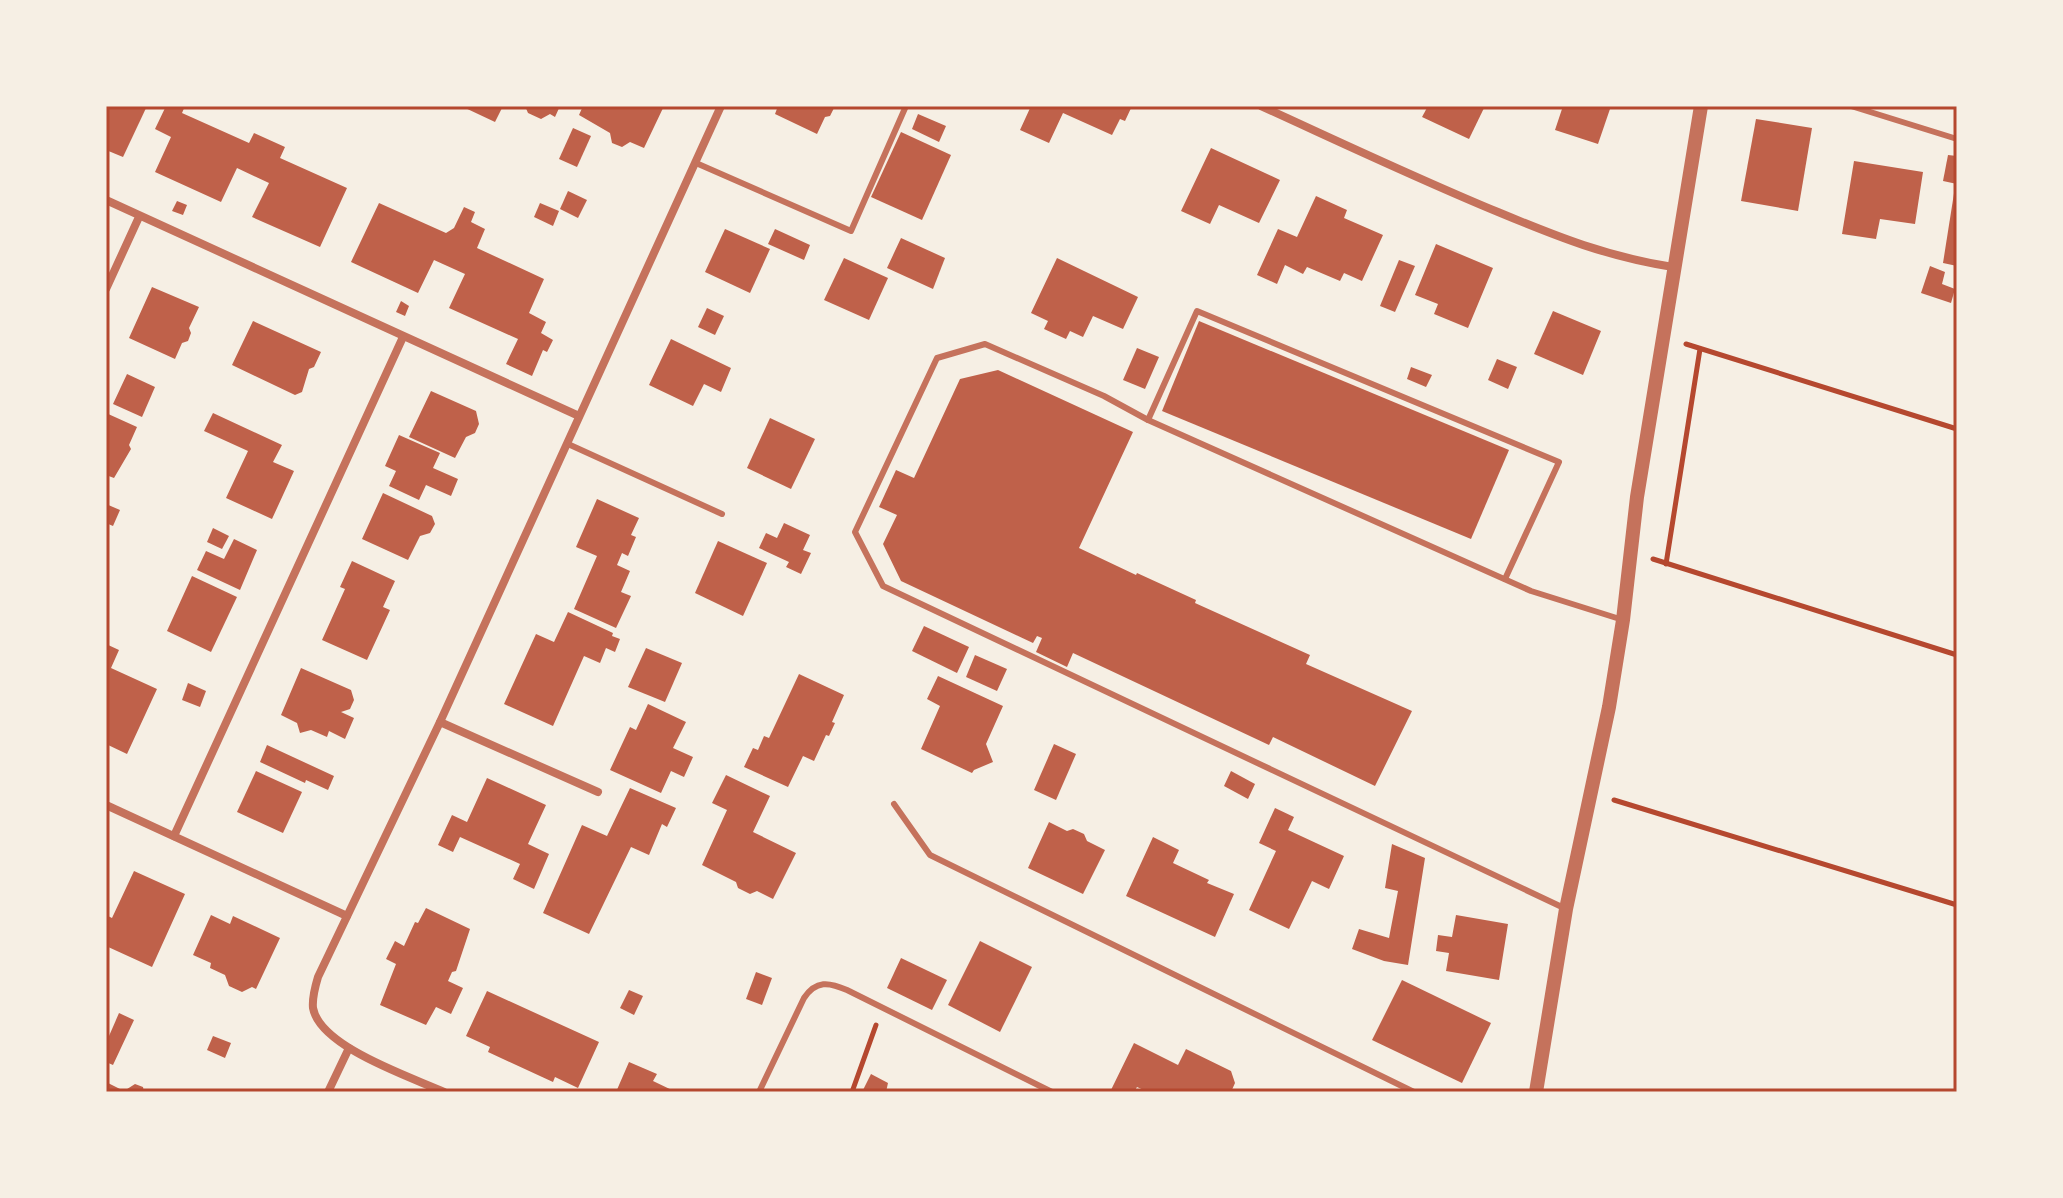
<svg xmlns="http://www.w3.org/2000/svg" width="2063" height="1198" font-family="'Sofia Sans Condensed',sans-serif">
<rect width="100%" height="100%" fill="#f6efe4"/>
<g fill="#bf614a">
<path d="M106 106H147L123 157 106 150Z"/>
<path d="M166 106H185L182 113 249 143 254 133 285 147 280 158 347 188 320 247 252 217 269 183 237 168 221 202 155 172 171 137 155 129Z"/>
<path d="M461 106H503L495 122Z"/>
<path d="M525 106H560L555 117 550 114 541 119 528 113Z"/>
<path d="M583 106H664L644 148 630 142 622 147 612 143 610 133 579 115Z"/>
<path d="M778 106H835L830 116 825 117 817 134 775 114Z"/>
<path d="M1031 106H1132L1125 121 1120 119 1112 135 1063 113 1049 143 1020 130Z"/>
<path d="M1428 106H1485L1469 139 1422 117Z"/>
<path d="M1563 106H1611L1598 144 1555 130Z"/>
<path d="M918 114 946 126 939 142 912 129Z"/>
<path d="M1756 119 1812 128 1798 211 1741 201Z"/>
<path d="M573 128 591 136 577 167 559 159Z"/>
<path d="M901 132 951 155 922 220 871 197Z"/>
<path d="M1211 148 1280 180 1259 223 1219 205 1210 224 1181 211Z"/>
<path d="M1948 155 1957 156V184L1943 181Z"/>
<path d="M1854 161 1923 172 1915 224 1880 219 1876 239 1842 234Z"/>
<path d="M1955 187H1957V266L1943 263Z"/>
<path d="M568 191 587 200 578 218 560 209Z"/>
<path d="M1316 196 1347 210 1344 218 1383 235 1362 281 1344 273 1340 281 1307 267 1303 274 1285 265 1277 284 1257 275 1278 229 1297 237Z"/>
<path d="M177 201 187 205 183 215 172 211Z"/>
<path d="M379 203 446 233 454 228 464 207 475 212 471 222 485 229 477 248 544 279 529 313 546 322 541 333 553 340 547 352 543 350 532 376 506 364 518 339 449 308 465 274 434 260 418 293 351 262Z"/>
<path d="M540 203 559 211 553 226 534 217Z"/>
<path d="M725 229 770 249 750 293 705 272Z"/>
<path d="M775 229 810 245 804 260 768 244Z"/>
<path d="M901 238 945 258 933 289 887 268Z"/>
<path d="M1436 244 1493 268 1468 328 1434 314 1438 304 1415 295Z"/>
<path d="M844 258 888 278 869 320 824 300Z"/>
<path d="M1057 258 1138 297 1123 329 1093 316 1083 337 1070 331 1066 339 1044 329 1048 321 1031 313Z"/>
<path d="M1399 260 1415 266 1395 312 1380 306Z"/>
<path d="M1930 266 1945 272 1942 284 1955 289 1951 303 1921 293Z"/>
<path d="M152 287 199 307 189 328 191 333 188 341 182 343 175 359 129 338Z"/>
<path d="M401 301 409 306 405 316 396 312Z"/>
<path d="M707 308 724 316 715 335 698 327Z"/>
<path d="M1553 311 1601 331 1583 375 1534 354Z"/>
<path d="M253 321 321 352 314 367 309 369 302 392 295 395 232 365Z"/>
<path d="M1199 321 1509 450 1471 539 1162 411Z"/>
<path d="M671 339 731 368 721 392 704 384 693 406 649 385Z"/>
<path d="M1137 348 1159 357 1145 389 1123 380Z"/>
<path d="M1497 359 1517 367 1508 389 1488 380Z"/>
<path d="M1411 367 1432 375 1426 387 1407 379Z"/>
<path d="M998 370 1133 432 1079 548 1136 575 1137 573 1196 600 1195 603 1310 655 1306 664 1412 711 1375 786 1273 737 1269 745 1073 653 1067 667 1036 652 1042 638 1037 636 1033 643 901 581 883 544 897 515 879 507 896 470 914 478 960 379Z"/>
<path d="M127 374 155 387 142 417 113 404Z"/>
<path d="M431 391 476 411 479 424 475 433 466 437 455 458 409 437Z"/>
<path d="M106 413 137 427 129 445 131 449 114 478 106 475Z"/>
<path d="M213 413 282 445 273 462 294 471 272 519 226 498 248 451 204 431Z"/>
<path d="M770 418 815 439 791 489 747 468Z"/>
<path d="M399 435 440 453 433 468 458 479 451 496 426 485 419 500 389 486 396 471 385 466Z"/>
<path d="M383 493 432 516 435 524 430 533 420 536 408 560 362 539Z"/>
<path d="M597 499 639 518 631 535 636 537 628 556 622 553 617 565 630 571 621 592 631 596 616 628 574 609 597 556 576 547Z"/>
<path d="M106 504 120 510 113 526 106 523Z"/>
<path d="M784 523 810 535 803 550 811 553 801 574 786 567 789 562 759 548 766 533 777 538Z"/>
<path d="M213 528 229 536 222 549 207 542Z"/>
<path d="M234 539 257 550 240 590 197 570 206 551 224 559Z"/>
<path d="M718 541 767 563 743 616 695 593Z"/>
<path d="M352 561 395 581 383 607 390 610 367 660 322 640 345 589 340 587Z"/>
<path d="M192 576 237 597 211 652 167 631Z"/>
<path d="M568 612 613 633 612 636 620 639 615 652 606 648 600 663 584 656 553 726 504 704 536 634 554 642Z"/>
<path d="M924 626 969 647 957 673 912 651Z"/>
<path d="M106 644 119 650 111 668 157 689 127 754 106 744Z"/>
<path d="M646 648 682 663 665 702 628 687Z"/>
<path d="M975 655 1007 669 997 691 966 677Z"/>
<path d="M301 668 351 690 354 700 350 709 341 712 354 718 345 739 329 731 327 737 311 730 300 733 297 723 281 715Z"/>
<path d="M799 674 844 695 832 722 835 723 829 736 826 735 814 761 803 756 788 787 744 767 753 748 758 750 764 736 769 738Z"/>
<path d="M938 676 1003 706 986 744 993 762 974 770 972 773 921 749 940 706 927 699Z"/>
<path d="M188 683 206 691 200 707 182 700Z"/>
<path d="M648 704 686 722 673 748 693 757 684 777 671 771 661 793 610 770 630 727 636 730Z"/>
<path d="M1054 744 1076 754 1056 800 1034 790Z"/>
<path d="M267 745 334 776 328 790 306 780 305 783 260 762Z"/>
<path d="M256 771 302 792 283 833 237 812Z"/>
<path d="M1231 771 1255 784 1248 799 1224 786Z"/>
<path d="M726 775 770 796 753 832 796 853 773 899 757 891 750 894 738 888 736 882 702 865 727 810 712 803Z"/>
<path d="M487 778 546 805 528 844 549 854 534 889 513 879 520 864 460 837 453 852 438 845 452 815 467 822Z"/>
<path d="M630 788 676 808 667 827 662 824 649 855 631 847 589 934 543 913 582 825 607 836Z"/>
<path d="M1275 808 1294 817 1288 830 1344 856 1329 889 1312 881 1289 929 1249 910 1276 851 1259 843Z"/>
<path d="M1049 822 1067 831 1073 829 1084 834 1087 841 1105 850 1083 894 1028 868Z"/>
<path d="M1153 837 1179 850 1173 863 1209 880 1207 883 1234 894 1215 937 1126 896Z"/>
<path d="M1392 844 1425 858 1408 965 1384 961 1352 949 1359 929 1389 938 1398 891 1385 888Z"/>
<path d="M134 871 185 894 152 967 106 946V915L112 918Z"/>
<path d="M426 908 470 929 456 971 452 972 448 981 463 988 451 1014 436 1007 426 1025 380 1005 396 964 386 959 395 941 404 946 415 922 418 923Z"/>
<path d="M211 915 230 924 233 916 280 938 256 989 252 987 242 992 229 986 225 975 210 968 211 963 193 955Z"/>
<path d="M1456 915 1508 924 1499 980 1446 971 1449 953 1436 951 1438 935 1452 937Z"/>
<path d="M980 941 1032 967 1000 1032 948 1005Z"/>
<path d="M901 958 947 980 932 1010 887 988Z"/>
<path d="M756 972 772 978 762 1005 746 999Z"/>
<path d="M1402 980 1491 1023 1462 1083 1372 1040Z"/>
<path d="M629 990 643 996 634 1015 620 1008Z"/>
<path d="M487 991 599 1042 578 1088 555 1077 553 1082 488 1052 490 1047 466 1036Z"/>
<path d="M119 1013 134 1020 113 1065 106 1062V1043Z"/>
<path d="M213 1036 231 1043 225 1058 207 1050Z"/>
<path d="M1134 1043 1178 1065 1186 1049 1231 1071 1235 1083 1231 1092H1148L1137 1087 1134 1092H1110Z"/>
<path d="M629 1062 657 1074 653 1081 676 1092H616Z"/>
<path d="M871 1074 888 1083 886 1092H862Z"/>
<path d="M106 1082 124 1091 135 1084 143 1087 144 1092H106Z"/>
</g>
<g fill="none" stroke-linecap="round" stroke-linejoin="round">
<g stroke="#b5482f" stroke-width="5">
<path d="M1686 344 1957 429"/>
<path d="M1653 559 1957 655"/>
<path d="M1666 564 1700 349"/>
<path d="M1614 800 1957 905"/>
<path d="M852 1092 876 1025"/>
</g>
<g stroke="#c5725c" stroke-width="6">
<path d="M1851 106 1957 139"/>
<path d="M696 163 851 231 906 106"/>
<path d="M1148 420 1197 311 1559 462 1505 579"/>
<path d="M568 444 722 514"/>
<path d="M894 804 930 855 1414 1092"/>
<path d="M1564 908 883 586 855 532 937 358 985 344 1104 396 1148 420 1531 591 1623 620"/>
<path d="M759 1092 804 998C816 980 829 982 847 990L1052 1092"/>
</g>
<g stroke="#c5725c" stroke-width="8">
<path d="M1261 106C1340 142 1418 179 1498 212 1558 237 1608 257 1673 267"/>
<path d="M106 200 579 416"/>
<path d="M106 289 139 217"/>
<path d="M440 722 598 792"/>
<path d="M106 805 347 916"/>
<path d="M174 836 403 337"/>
<path d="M328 1092 349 1048"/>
<path d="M444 1092C411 1077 320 1047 313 1008 312 998 315 987 318 977L440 722 721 106"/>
</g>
<path stroke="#c5725c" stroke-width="14" d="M1536 1092 1566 909 1609 707 1623 620 1637 497 1701 106"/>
</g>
<rect width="2063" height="1198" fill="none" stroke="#f6efe4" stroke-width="216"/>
<rect x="108" y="108" width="1847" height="982" fill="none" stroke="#b5482f" stroke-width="3"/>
</svg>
